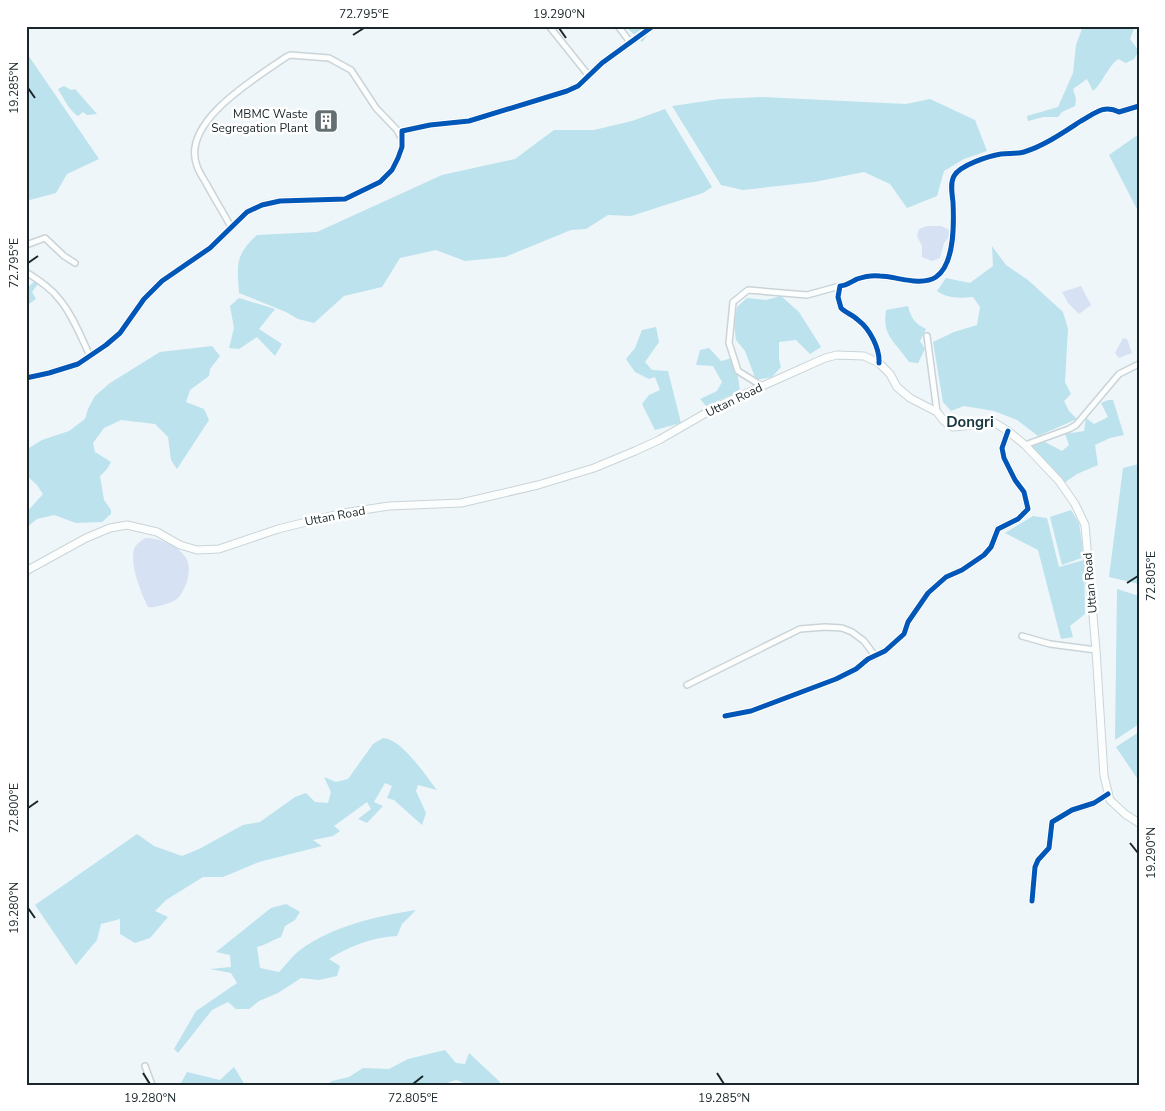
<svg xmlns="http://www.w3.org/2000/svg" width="1165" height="1111" font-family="'Nunito Sans',sans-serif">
<rect width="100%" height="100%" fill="#eef6f9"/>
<g fill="#bbe2ed">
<path d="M625 26H655L642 42Z"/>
<path d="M1083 26H1135L1130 39 1139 51 1134 59 1126 63 1118 59C1106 69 1104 81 1093 91L1087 79 1073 89 1076 99 1075 106 1062 112 1058 117H1043L1028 121 1027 116 1058 107 1073 73 1076 45Z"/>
<path d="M26 52 99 159 67 174 56 193 26 201Z"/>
<path d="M64 86 71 90 75 89 97 114 87 115 83 112 78 116C69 110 64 99 58 89Z"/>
<path d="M761 97 906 104 930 99 975 120 987 151 964 159 944 171 937 196 907 208 890 184 864 172 814 182 743 190 721 185 672 106 720 99Z"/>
<path d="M665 109 712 187 703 193 631 216 608 215 586 229 571 230 505 257 465 261 436 250 400 258 382 287 344 296 314 323 298 319 286 312 239 293C237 264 235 255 257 235L317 232 442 175 515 159 554 130H594L632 121Z"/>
<path d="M1139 134V213L1109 155Z"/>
<path d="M992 246 1006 265 1028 280 1063 312 1068 329 1065 382 1071 394 1064 401 1069 411 1077 419 1038 436 1017 420 994 411 964 406 951 411 943 402 933 342 954 332 977 325 980 307 973 297C960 298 948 299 937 291L946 278 970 283 993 266Z"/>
<path d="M35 281 38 284 32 292 36 299 26 306V289Z"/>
<path d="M781 296 799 312 821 347 810 354 796 340 779 342V359L781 367 772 377 756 380 745 351 736 340 734 324 737 307 747 298 766 300Z"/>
<path d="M239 298 275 309 259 329 282 344 275 356 257 337 239 349 229 348 234 328 230 306Z"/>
<path d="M908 306C911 318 915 324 926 329L920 341 925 349 918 363 909 362C895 341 882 337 886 310Z"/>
<path d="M656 327 659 342 645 362 652 370 668 371 681 423 655 430 642 404 649 395 660 390 655 377 649 379 635 372 626 359 635 348 642 330Z"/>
<path d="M212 346 220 356 210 369 209 376 190 390 186 402 204 409 209 420 177 469 171 460 168 437 155 424 121 420 104 428 93 443 95 452 111 462 107 469 100 476 104 500 111 510V514L102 522 76 523 54 515 37 519 26 528V513L43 494 37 485 26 475V450L42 440 69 431 85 419 88 409 95 396 110 383 160 352Z"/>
<path d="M709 348 721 361 732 358 738 377 740 391 706 406 700 399 717 391 722 382 713 366 696 365 700 350Z"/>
<path d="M1108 400H1113L1124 435 1110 438 1095 445 1098 465 1077 474 1064 483 1028 447 1045 442 1062 451 1069 445 1065 434 1084 431 1086 418 1094 424 1108 417 1101 403Z"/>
<path d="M1139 464V584L1109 577 1123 468Z"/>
<path d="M1071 510 1079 523 1084 557 1062 565 1050 517Z"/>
<path d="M1033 516 1047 518 1059 567 1084 560 1085 614 1070 626 1073 637 1061 639 1038 550 1005 533Z"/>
<path d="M1117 589 1139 596V724L1115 740Z"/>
<path d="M1139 732V781L1116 747Z"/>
<path d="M383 738C402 739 425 775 437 790L418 785 416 791 426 813 422 825 394 800 387 798 392 786 385 783 374 802 383 806 367 823 358 819 371 809 367 802 334 826 340 831 333 836 313 840 322 846 259 862 223 877H203L166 900 155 911 168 917 150 938 135 943 120 934V919L101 924 97 940 76 965 35 905 137 834 154 846 182 856 199 849 243 825 260 822 295 797 306 793 315 802 328 803 331 792 324 777 336 782 348 779 373 744Z"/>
<path d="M286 904 300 912 295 920 285 926 281 937C272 940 266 945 257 947L260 968 279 972C286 965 292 956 300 950 332 926 378 916 416 910L402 924 397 936C373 937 350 946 329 959L340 966 337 976 319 980 301 978 278 993 259 1001 249 1009H236L228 1002 212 1010 178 1053 174 1049 196 1011 237 983 231 973 210 969 231 967 230 955 216 952 271 908Z"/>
<path d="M445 1050 456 1063 465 1064 469 1053 499 1081 501 1085H464V1083L456 1080 440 1085H326L332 1081 349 1077 363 1068 389 1069 408 1059Z"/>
<path d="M234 1067 245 1085H180L187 1072 220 1080Z"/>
</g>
<g fill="#d6e1f4">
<path d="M927 226H941L949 230V237L944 243 940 258 932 261 922 257V246L917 236 919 229Z"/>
<path d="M1081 286 1091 305 1079 314 1068 303 1062 292Z"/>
<path d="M1123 338 1127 339 1132 353 1119 358 1115 353Z"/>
<path d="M145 538C159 538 178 545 186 558 193 570 186 589 178 598 174 602 168 603 163 605 158 606 154 608 148 607 141 592 130 567 134 549 136 544 141 541 145 538Z"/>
</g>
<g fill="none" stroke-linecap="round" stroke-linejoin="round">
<defs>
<g id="minor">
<path d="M549 26 589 76"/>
<path d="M618 26 630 42"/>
<path d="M231 227C223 212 214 198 206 183 203 178 199 172 197 166 180 122 256 78 286 57L290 55 329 58 351 70 376 108 397 130 400 136"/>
<path d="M26 245 45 238 64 256 75 263"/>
<path d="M26 272C38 280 51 288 60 300 73 316 81 337 90 356"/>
<path d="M927 336 937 412"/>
<path d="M26 378 49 373 78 364 106 345 120 333 144 299 162 281 210 248 247 212 262 205 280 201 345 199 380 182 392 170 398 158 402 147V131L430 125 469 121 567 91 578 86 602 63 653 26"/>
<path d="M762 386 738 371 729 343 733 302 748 290 807 295 840 286"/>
<path d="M1025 445 1069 429 1076 425 1119 374 1139 364"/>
<path d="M1022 636 1050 644 1096 650"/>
<path d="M687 685 800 629 825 627 842 628 852 632 864 641 875 656"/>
<path d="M725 716 751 711 836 679 856 669 868 659 885 651 904 634 908 622 928 593 946 577 962 570 984 555 991 547 998 529 1018 519 1028 509 1024 492 1015 480 1004 458 1002 448 1008 431"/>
<path d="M1032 901 1035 867 1038 860 1049 848 1052 822 1072 810 1094 803 1108 794"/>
<path d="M145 1066 152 1085"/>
</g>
<path id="tertiary" d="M879 363C880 349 870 329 858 320 853 315 846 313 841 308L838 297 840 286C846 286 851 282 857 279 863 277 873 275 880 276 895 276 921 287 936 277 955 264 954 223 953 202 952 194 950 183 954 176 960 165 989 156 1001 154 1009 153 1017 154 1024 152 1044 146 1064 132 1081 121 1095 113 1104 104 1119 112L1139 106"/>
<path id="secondary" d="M26 571 86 538 110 528 127 525 157 532 180 545 197 550 219 549 278 529 343 513 389 506 461 503 538 485 594 468 635 451 659 440 718 406 825 358 837 355 864 356 879 363 890 374 897 387 910 398 937 412 944 421 953 427 995 423 1008 431 1025 445 1059 481 1075 504 1085 525 1096 650 1104 776 1110 800 1125 814 1139 823"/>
</defs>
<use href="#minor" stroke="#cad4d8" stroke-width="8"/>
<use href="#tertiary" stroke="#cad4d8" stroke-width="8"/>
<use href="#secondary" stroke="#cad4d8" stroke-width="9"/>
<use href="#minor" stroke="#fcfefe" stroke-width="5"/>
<use href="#tertiary" stroke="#fcfefe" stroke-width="5.5"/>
<use href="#secondary" stroke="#fcfefe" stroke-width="7"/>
<defs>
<g id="cycleway">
<path d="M879 363C880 349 870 329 858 320 853 315 846 313 841 308L838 297 840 286C846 286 851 282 857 279 863 277 873 275 880 276 895 276 921 287 936 277 955 264 954 223 953 202 952 194 950 183 954 176 960 165 989 156 1001 154 1009 153 1017 154 1024 152 1044 146 1064 132 1081 121 1095 113 1104 104 1119 112L1139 106"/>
<path d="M26 378 49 373 78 364 106 345 120 333 144 299 162 281 210 248 247 212 262 205 280 201 345 199 380 182 392 170 398 158 402 147V131L430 125 469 121 567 91 578 86 602 63 653 26"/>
<path d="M725 716 751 711 836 679 856 669 868 659 885 651 904 634 908 622 928 593 946 577 962 570 984 555 991 547 998 529 1018 519 1028 509 1024 492 1015 480 1004 458 1002 448 1008 431"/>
<path d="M1032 901 1035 867 1038 860 1049 848 1052 822 1072 810 1094 803 1108 794"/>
</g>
</defs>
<use href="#cycleway" stroke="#fff" stroke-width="8"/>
<use href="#cycleway" stroke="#0057b8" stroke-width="5"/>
</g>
<path fill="none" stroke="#19262a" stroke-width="2" d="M559 28 566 38M353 35 364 28M28 88 35 98M28 263 38 256M1127 583 1138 576M28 808 38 801M1130 843 1138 853M28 908 35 918M143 1073 150 1084M717 1073 724 1084M413 1084 423 1076"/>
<defs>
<symbol id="building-square" viewBox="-11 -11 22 22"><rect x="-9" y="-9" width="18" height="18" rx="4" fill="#646f72" stroke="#fff"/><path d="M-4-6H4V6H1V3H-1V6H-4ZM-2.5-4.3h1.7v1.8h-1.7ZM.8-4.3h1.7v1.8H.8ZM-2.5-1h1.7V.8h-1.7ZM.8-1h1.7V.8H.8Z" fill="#fff"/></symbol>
</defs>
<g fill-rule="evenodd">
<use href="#building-square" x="312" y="107" width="28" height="28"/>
</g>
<g text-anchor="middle" stroke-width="5" stroke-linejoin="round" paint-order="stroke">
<g font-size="12" fill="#19262a" stroke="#fff" text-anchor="end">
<text x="308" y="118">MBMC Waste<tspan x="308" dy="14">Segregation Plant</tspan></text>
</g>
<g font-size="12" fill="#19262a" stroke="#fff">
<text transform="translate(734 400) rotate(-26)" y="4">Uttan Road</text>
<text transform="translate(335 516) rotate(-11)" y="4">Uttan Road</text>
<text transform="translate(1090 583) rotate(-95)" y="4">Uttan Road</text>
</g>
<g font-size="15" font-weight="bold" fill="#193942" stroke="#fff">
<text x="970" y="427">Dongri</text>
</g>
</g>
<rect width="1165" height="1111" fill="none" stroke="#ffffff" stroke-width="55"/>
<rect x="28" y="28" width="1110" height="1056" fill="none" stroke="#19262a" stroke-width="2"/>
<g font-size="12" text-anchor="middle" fill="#19262a">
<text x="364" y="18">72.795°E</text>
<text x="559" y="18">19.290°N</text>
<text transform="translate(14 88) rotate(-90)" y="4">19.285°N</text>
<text transform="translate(14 263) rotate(-90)" y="4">72.795°E</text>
<text transform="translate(1151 576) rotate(-90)" y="4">72.805°E</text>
<text transform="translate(14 808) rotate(-90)" y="4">72.800°E</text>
<text transform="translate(1151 853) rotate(-90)" y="4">19.290°N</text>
<text transform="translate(14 908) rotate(-90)" y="4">19.280°N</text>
<text x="150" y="1102">19.280°N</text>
<text x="413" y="1102">72.805°E</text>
<text x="724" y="1102">19.285°N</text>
</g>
</svg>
